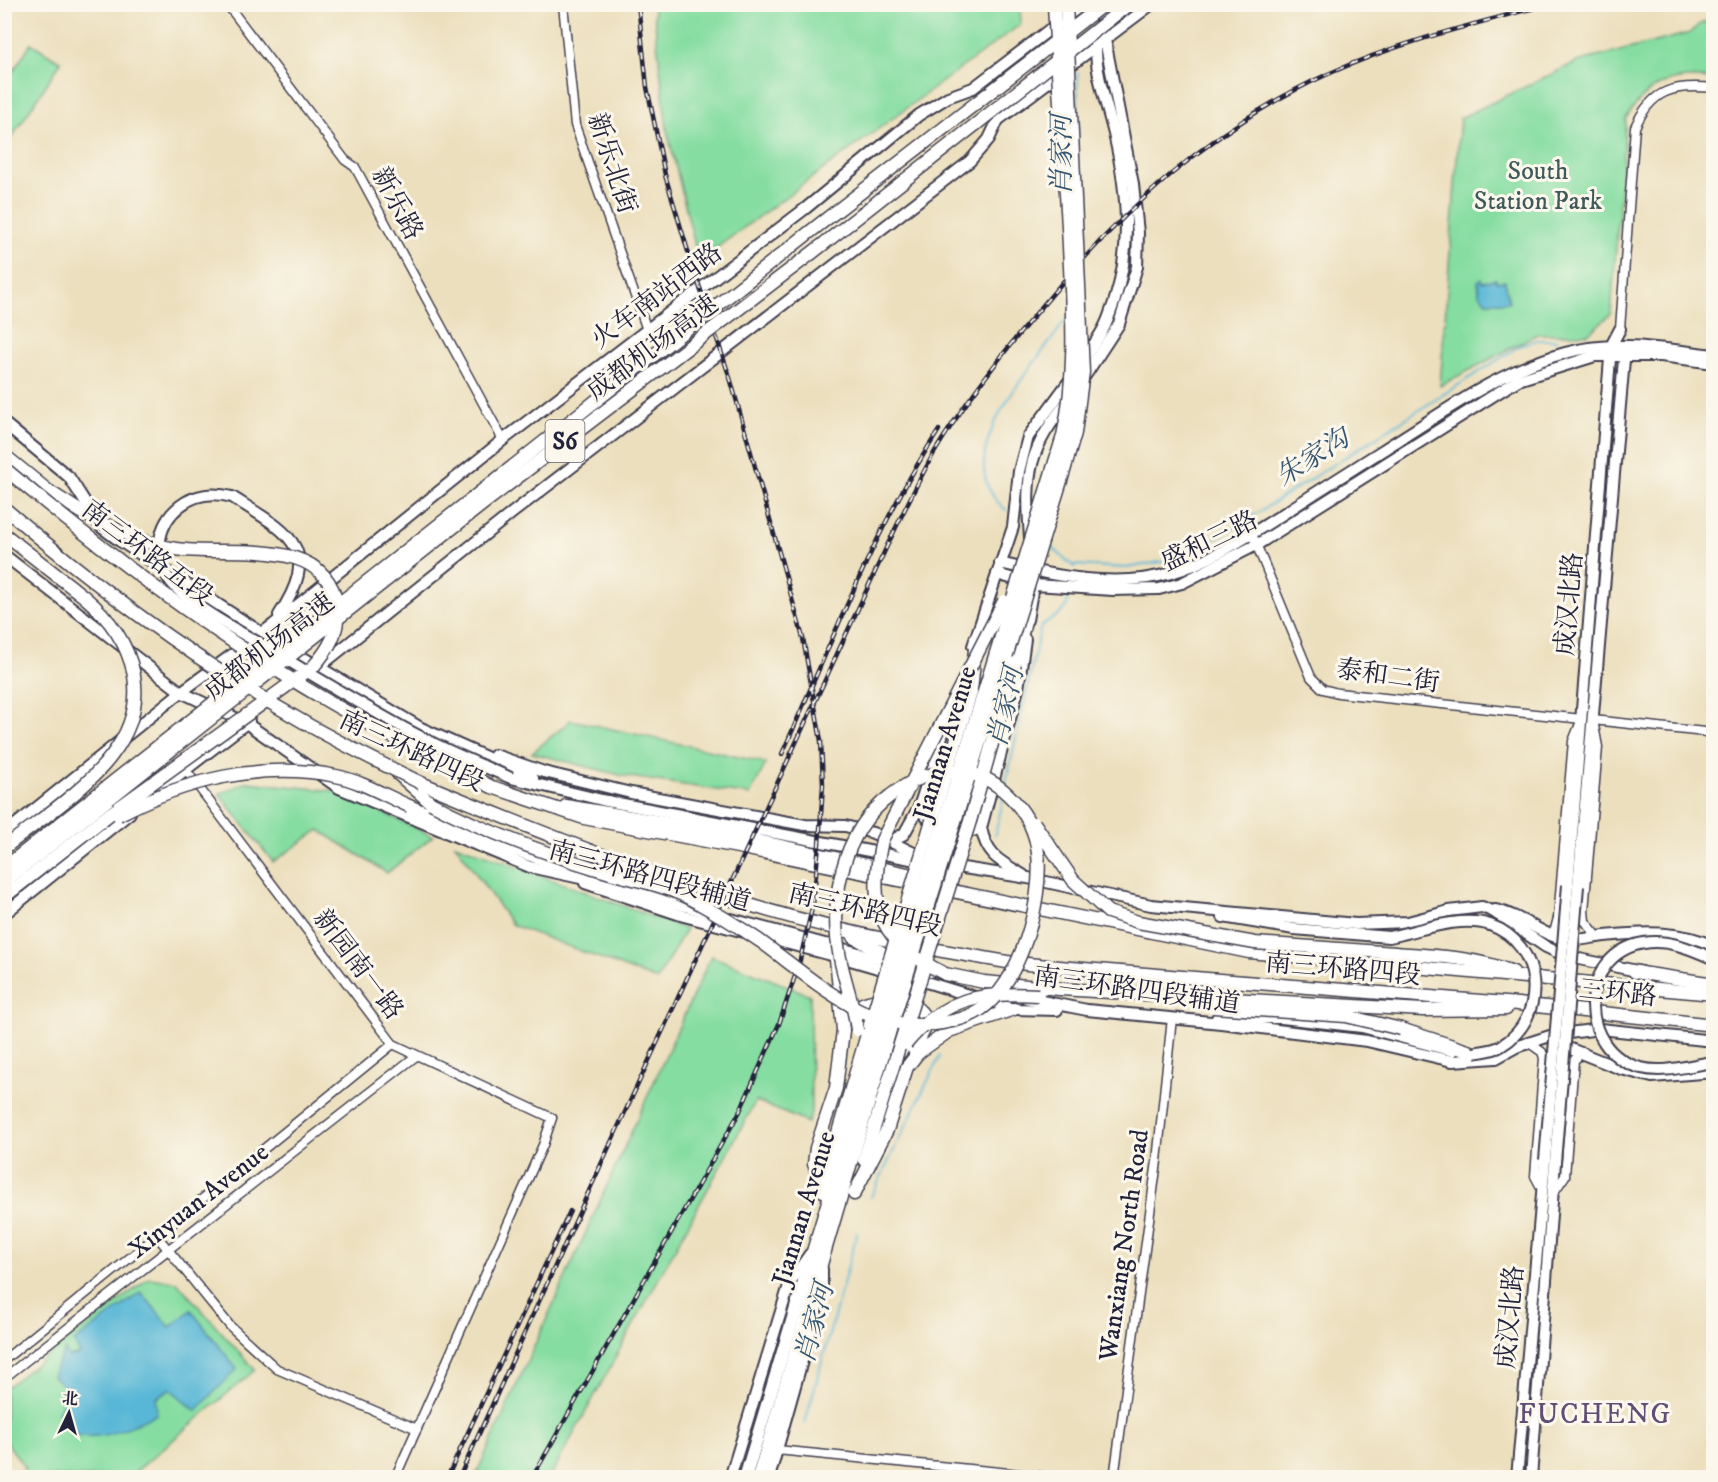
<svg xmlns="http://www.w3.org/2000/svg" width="1718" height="1482" font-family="'IM FELL DW Pica','Noto Serif SC',serif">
<rect width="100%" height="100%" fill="#fbf7ec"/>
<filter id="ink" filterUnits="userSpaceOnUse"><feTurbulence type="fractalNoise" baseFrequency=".0167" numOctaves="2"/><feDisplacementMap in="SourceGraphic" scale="12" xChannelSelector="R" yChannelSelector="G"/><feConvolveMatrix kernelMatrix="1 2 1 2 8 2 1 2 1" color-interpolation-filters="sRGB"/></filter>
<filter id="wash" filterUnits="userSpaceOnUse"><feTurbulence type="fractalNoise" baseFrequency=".008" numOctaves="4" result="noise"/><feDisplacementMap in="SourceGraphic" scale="24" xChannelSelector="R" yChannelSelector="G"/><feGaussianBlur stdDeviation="1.35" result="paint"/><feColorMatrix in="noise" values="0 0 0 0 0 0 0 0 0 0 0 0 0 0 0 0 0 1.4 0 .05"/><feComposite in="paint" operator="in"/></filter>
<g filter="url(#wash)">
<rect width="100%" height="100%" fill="#ecdfbd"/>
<g fill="#85dda1" stroke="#54806e" stroke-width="1.5">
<path d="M653 5H1020L1021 24 704 257 695 246 667 130Z"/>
<path d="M1713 20V79C1671 75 1650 82 1626 118L1611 314 1588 334H1537L1440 386 1460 118 1577 62 1690 33 1702 23Z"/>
<path d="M31 43 61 62 5 148V84Z"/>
<path d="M571 720 766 763 750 795 624 776 532 753Z"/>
<path d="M247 782 336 791 433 836 387 873 319 830 273 862 219 794Z"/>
<path d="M455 844 686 929 657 980 512 925Z"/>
<path d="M711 956 810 995 811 1113 808 1123 756 1101 550 1477H475Z"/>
<path d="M149 1278 177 1282 255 1370 133 1474 125 1477H13L25 1468 5 1440V1388Z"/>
</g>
<g fill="#58b7d6" stroke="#3d6c88" stroke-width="1.5">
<path d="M1481 279 1482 282 1496 279V282L1505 281 1509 302H1486L1479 293 1478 281Z"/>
<path d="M141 1292 170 1327 191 1310 237 1369 196 1411 170 1389 156 1398 157 1414C129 1427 100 1444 70 1433L58 1412 70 1392 52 1375 65 1350 69 1357 80 1354 74 1342Z"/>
</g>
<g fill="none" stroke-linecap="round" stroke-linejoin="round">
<g stroke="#58b7d6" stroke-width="2">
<path d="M1078 136V73"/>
<path d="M1082 219 1086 236"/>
<path d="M1690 365 1714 369"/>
<path d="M1006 510C941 456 1036 367 1066 319"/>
<path d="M1046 542 1074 567"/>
<path d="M1074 565 1126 568 1178 559 1237 526 1521 345 1537 340H1557"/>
<path d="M1005 787 1041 626C1053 616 1067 615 1068 598"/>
<path d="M995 835 1004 796"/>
<path d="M871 1197 940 1056"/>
<path d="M805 1423 857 1233"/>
</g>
</g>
</g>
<g filter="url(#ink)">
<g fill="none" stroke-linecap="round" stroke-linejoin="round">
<defs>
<g id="minor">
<path d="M227 4 345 160 355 167 503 440"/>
<path d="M563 4 575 125 647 330"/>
<path d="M1620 329 1635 127C1652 89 1674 84 1714 88"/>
<path d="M1252 534 1311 677 1323 689 1338 693 1582 719 1573 741 1558 918 1555 929 1549 934"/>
<path d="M185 769 393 1044 552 1118 543 1145 395 1478"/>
<path d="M1598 937 1585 921 1584 911 1598 747 1593 720 1714 733"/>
<path d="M1528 1042 1542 1052 1544 1058 1535 1176 1543 1191"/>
<path d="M1554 1192 1565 1176 1574 1060 1584 1052"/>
<path d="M157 1236 230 1326 277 1369 417 1429"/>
<path d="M4 1360 393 1044"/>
<path d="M4 1378 416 1056"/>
<path d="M777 1450 1059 1478"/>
<path d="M1114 1478 1157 1161 1172 1018"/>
</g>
<g id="major">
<path d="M1082 363C1090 349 1102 335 1108 319 1133 258 1129 198 1114 134 1107 105 1095 74 1096 44"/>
<path d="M1081 382 1119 324 1137 267 1138 233 1133 184 1098 4"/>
<path d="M4 423 69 477 101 527 120 541 262 633 421 728 533 778"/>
<path d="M232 497C287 532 324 547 279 615"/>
<path d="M1030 538C1025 471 1028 450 1071 397"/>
<path d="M4 555 181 692 246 723 339 788 530 867 594 881"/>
<path d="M1000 563C1053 576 1117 589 1171 573 1211 561 1248 536 1283 514 1326 486 1369 459 1413 431 1461 400 1509 368 1565 353 1614 339 1664 349 1714 355"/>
<path d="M997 574 1034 585 1113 590 1159 589 1182 583 1258 544 1518 380 1595 356H1661L1714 363"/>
<path d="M1027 620 1034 580"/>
<path d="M973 646 1013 527 1019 471 1028 437 1073 376"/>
<path d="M314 671 512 513 970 161 989 139 998 120 1152 4"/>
<path d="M495 755 544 772 631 793 805 825 845 826 873 833 926 859"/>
<path d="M511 778 602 800 937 864 1028 878 1151 905 1356 924 1408 922 1449 911 1482 907 1494 912 1546 947 1565 956 1642 972"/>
<path d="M150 797 249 721"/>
<path d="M919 807C941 837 945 841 981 828"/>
<path d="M4 834 181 692 273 625 503 440 806 208 919 115 948 97 973 88 1083 4"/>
<path d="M891 841 904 834 919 807 947 721"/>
<path d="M1023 875C999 861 987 856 981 828L1018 689 1025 639"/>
<path d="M585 883 684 916 831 955"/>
<path d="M613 885 713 914"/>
<path d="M1568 885 1611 346 1620 329"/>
<path d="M1578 886 1625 348"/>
<path d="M1495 910C1522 915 1541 936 1568 940 1579 941 1593 937 1605 936 1644 932 1677 930 1714 946"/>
<path d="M4 914 130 813"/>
<path d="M1223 917 1294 929 1389 937"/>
<path d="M731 919 930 972"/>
<path d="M840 957 895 973"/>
<path d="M913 978 1014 1009 1057 1010"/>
<path d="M1026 998 1087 1010 1221 1023 1367 1041 1452 1061 1496 1058 1516 1047 1553 1035 1600 1029 1714 1041"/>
<path d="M1217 1018H1282L1362 1027 1453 1051"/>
<path d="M1558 1044 1621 1069 1652 1077 1714 1072"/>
<path d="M730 1478 790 1282 810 1254"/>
<path d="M769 1478 822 1290V1269"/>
<path d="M1517 1478 1545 1160"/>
<path d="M1531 1478 1555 1162"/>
</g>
<g id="highway">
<path d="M4 455 47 490 86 515"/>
<path d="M4 534 73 588"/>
<path d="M1015 663 1027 612"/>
<path d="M971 692 976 638"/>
<path d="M398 774 431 803"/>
<path d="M421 783C577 848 736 911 903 943"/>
<path d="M492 787 584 818 738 847 1249 952 1714 994"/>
<path d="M409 806 502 845 621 886"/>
<path d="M566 806 717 832 926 878"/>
<path d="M854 937 899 962"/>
<path d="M920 947 1007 962 1059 967 1518 1004 1714 1025"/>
<path d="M1395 953C1436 956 1474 957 1513 972"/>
<path d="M1635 972 1714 984"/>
<path d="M945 974 984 982 1060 989"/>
<path d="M1423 1010 1506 1009"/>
<path d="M850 1016C860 994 905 996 920 1011 924 1014 925 1019 927 1024L914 1050"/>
<path d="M1401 1029 1474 1053"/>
<path d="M864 1160 896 1057 902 1050"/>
<path d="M822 1187 871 1021"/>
<path d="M823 1191 814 1164 816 1148 836 1088 843 1030 837 968 835 952 830 945"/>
<path d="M854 1194 887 1130 907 1067 918 1053 949 1031 1014 1009"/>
<path d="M745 1478 881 1025"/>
<path d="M758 1478 891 1027"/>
</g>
</defs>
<use href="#minor" stroke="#403e4e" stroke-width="11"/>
<use href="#major" stroke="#403e4e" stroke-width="14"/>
<use href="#highway" stroke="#403e4e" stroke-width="15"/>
<use href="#minor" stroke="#fff" stroke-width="8"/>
<use href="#major" stroke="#fff" stroke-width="10"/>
<use href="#highway" stroke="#fff" stroke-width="12"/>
<defs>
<g id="rail">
<path d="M782 754C831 645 873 530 939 430"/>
<path d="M447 1478 570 1211"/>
<path d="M459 1478 613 1138 887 546C902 515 917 483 934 453 965 402 1001 355 1039 310 1120 212 1211 127 1328 74 1398 42 1475 24 1549 4"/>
<path d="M532 1478 739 1113 779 1024 799 964 813 904 819 844 823 785 821 741 803 638 731 381 690 258 665 175 647 87 638 4"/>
</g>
</defs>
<use href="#rail" stroke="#22223b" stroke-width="4.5"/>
<use href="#rail" stroke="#fbf7ec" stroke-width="2" stroke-dasharray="7" stroke-linecap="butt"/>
<defs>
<g id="major-bridge">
<path d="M232 497C214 492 195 494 180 506 158 523 152 556 169 579 184 602 237 630 262 645 313 675 363 706 415 734 446 751 479 764 511 778"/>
<path d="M1389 937C1419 931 1460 915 1490 925 1544 944 1548 1018 1501 1046 1493 1051 1482 1051 1474 1053"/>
<path d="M1714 959C1692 949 1668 939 1644 943 1577 954 1576 1052 1641 1068 1665 1074 1690 1065 1714 1062"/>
<path d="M1545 1160 1568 885"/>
<path d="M1555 1162 1578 886"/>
</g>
<g id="highway-bridge">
<path d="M4 468C105 553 212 634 326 700 380 732 436 759 492 787"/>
<path d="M4 508C96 587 194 660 300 720 339 743 380 763 421 783"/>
<path d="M431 803C483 831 541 852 597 869 628 879 663 884 691 899 715 912 738 926 760 941 810 977 861 1028 927 1025 942 1024 968 1019 980 1010 1021 982 1043 901 1038 853 1034 815 1002 778 964 772 938 768 910 780 890 796 841 833 829 901 840 958 845 983 854 1005 857 1030"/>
<path d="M118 815C184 780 262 761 336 776 361 781 386 796 409 806"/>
<path d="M1034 823 1073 880 1108 912 1138 922 1255 943 1395 953"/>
<path d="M4 848C39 820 86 790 112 755 159 693 129 629 73 588"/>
<path d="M4 868 820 224 1104 4"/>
<path d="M4 882 484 503 812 253 1129 4"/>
<path d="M4 897 111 813 313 667C329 649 340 631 337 606 327 533 226 557 176 549 144 544 114 529 86 515"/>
<path d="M945 974C880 941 867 911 882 840L1004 601"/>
<path d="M1060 989 1423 1010"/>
<path d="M1214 1007 1346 1016 1401 1029"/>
<path d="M871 1021 971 692"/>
<path d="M881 1025 1063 436C1077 373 1072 310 1069 246 1065 165 1058 85 1054 4"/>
<path d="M891 1027 1064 471 1075 433 1083 372 1066 4"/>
<path d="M906 1044C944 998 980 991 1038 995"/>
<path d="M896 1057 970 821 1015 663"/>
</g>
</defs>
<use href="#major-bridge" stroke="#403e4e" stroke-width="14" stroke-linecap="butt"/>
<use href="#highway-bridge" stroke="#403e4e" stroke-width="15" stroke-linecap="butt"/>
<use href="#major-bridge" stroke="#fff" stroke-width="10"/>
<use href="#highway-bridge" stroke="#fff" stroke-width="12"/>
</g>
</g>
<g text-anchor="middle" stroke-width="6" stroke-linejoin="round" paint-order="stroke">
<rect fill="#fbf7ec" stroke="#636270" stroke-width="1.5" x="545.5" y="420" width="39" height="42" rx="4.5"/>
<g font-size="24" font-weight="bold" fill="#22223b">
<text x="565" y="449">S6</text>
</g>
<g font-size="26" fill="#22223b" stroke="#fbf7ec">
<text transform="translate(613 163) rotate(72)" y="9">新乐北街</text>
<text transform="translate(398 203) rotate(62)" y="9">新乐路</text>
<text transform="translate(656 295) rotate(-37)" y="9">火车南站西路</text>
<text transform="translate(652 347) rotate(-37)" y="9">成都机场高速</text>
<text transform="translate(1209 540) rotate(-26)" y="9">盛和三路</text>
<text transform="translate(148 552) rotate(37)" y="9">南三环路五段</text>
<text transform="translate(1568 604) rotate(-85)" y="9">成汉北路</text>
<text transform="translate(269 646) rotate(-38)" y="9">成都机场高速</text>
<text transform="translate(1388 675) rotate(8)" y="9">泰和二街</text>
<text transform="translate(944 743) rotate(-73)" y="9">Jiannan Avenue</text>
<text transform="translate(412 750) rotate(25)" y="9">南三环路四段</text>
<text transform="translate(650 875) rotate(15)" y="9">南三环路四段辅道</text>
<text transform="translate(865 909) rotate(13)" y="9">南三环路四段</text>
<text transform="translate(359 964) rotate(53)" y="9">新园南一路</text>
<text transform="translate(1343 968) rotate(5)" y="9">南三环路四段</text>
<text transform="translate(1137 989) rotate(8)" y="9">南三环路四段辅道</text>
<text transform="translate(1618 992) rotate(6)" y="9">三环路</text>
<text transform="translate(198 1200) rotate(-38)" y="9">Xinyuan Avenue</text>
<text transform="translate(803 1208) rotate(-73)" y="9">Jiannan Avenue</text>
<text transform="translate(1123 1245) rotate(-82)" y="9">Wanxiang North Road</text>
<text transform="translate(1509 1317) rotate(-85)" y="9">成汉北路</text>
</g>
<g font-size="26" fill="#405a5a" stroke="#fbf7ec">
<text x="1538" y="179">South<tspan x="1538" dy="30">Station Park</tspan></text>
</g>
<g font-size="27" font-style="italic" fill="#355671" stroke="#fbf7ec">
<text transform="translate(1061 155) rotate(-90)" y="9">肖家河</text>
<text transform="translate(1312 457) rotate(-33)" y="9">朱家沟</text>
<text transform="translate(1005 707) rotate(-77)" y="9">肖家河</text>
<text transform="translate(814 1323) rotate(-75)" y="9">肖家河</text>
</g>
<g font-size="28" letter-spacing="1.5" fill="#614e76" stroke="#fbf7ec">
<text x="1595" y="1423">FUCHENG</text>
</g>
</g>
<rect width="1718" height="1482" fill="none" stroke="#fbf7ec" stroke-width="24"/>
<g transform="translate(69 1413) rotate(5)" stroke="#fbf7ec" stroke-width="4.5" paint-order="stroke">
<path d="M0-4.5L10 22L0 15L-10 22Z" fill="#22223b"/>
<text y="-9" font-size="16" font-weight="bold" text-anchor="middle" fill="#22223b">北</text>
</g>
</svg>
